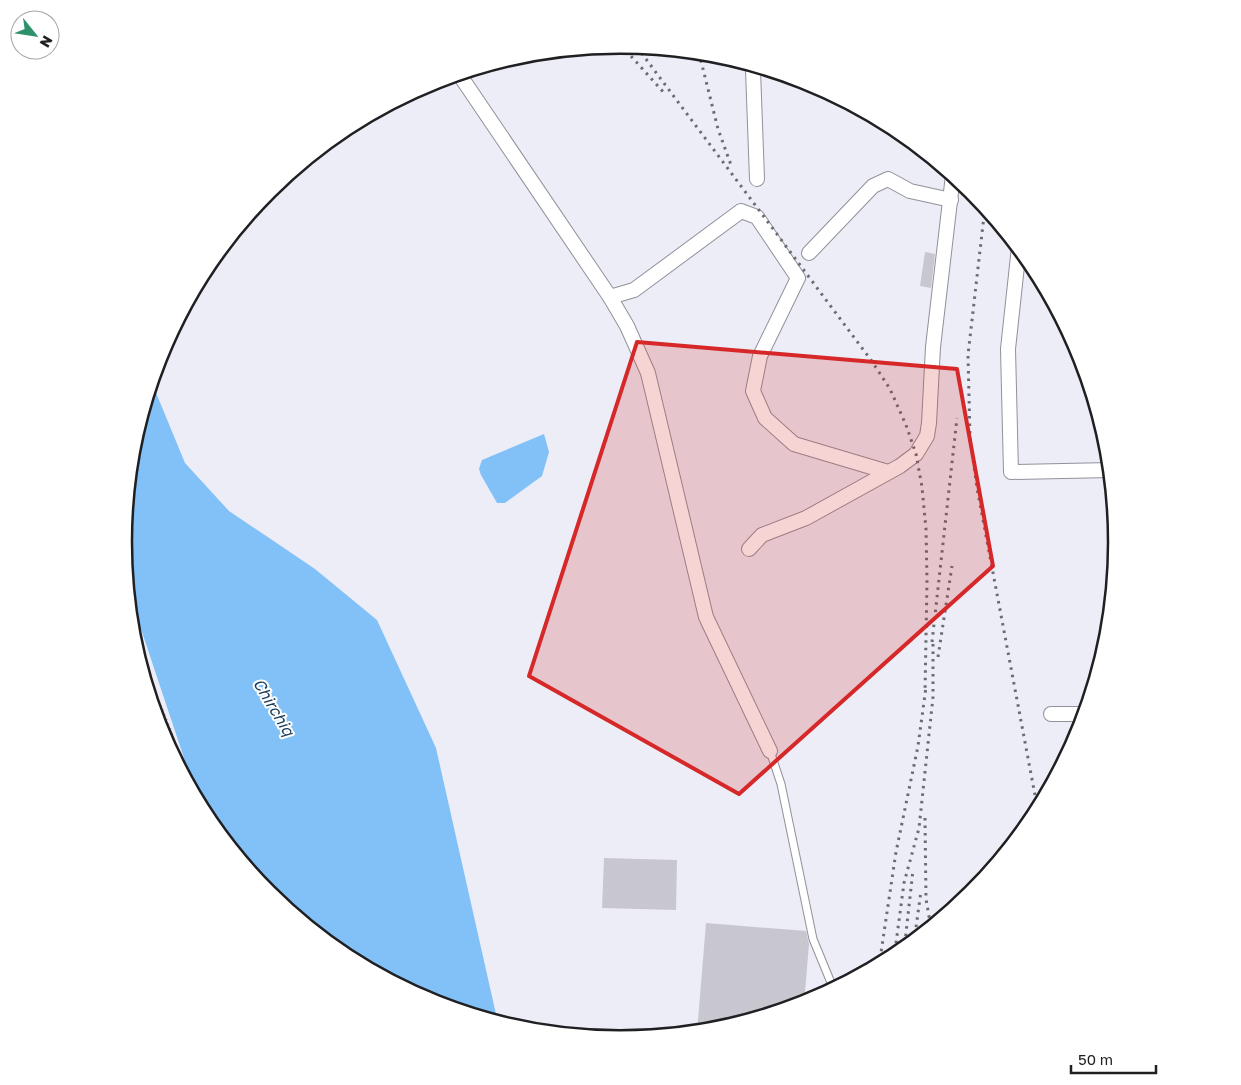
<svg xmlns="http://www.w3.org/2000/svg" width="1241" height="1085" font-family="'Golos Text',sans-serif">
<rect width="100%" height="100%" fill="#ecedf6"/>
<g fill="#82c1f8">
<path d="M152 383 185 463 229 511 315 569 377 620 436 748 498 1023 430 1002 344 956 284 907 193 785 127 587 123 542 133 445Z"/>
<path d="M544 434 549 452 542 476 505 503H497L481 475 479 469 482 460Z"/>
</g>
<g fill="#c8c7d0">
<path d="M925 252 935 254 931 288 920 286Z"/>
<path d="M604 858 677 860 676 910 602 908Z"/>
<path d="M706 923 806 931 809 944 804 1004 717 1030 697 1032Z"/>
</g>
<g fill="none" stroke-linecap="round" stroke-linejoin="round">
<defs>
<path id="lane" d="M770 751 781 784 813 939 834 990"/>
<g id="street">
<path d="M757 67 753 70 757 179"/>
<path d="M459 74 610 297 627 326 648 373 706 617 770 751"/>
<path d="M1019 247 1008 349 1011 472 1111 470"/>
<path d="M809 253 873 186 888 179 910 191 951 200"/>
<path d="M610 297 634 290 741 211 757 217 798 278 760 356 753 391 765 418 794 444 888 472"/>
<path d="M749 549 762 535 806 518 900 466 916 454 927 436 929 423 933 347 953 175"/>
<path d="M1051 714H1086"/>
</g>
</defs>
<use href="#lane" stroke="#91919a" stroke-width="9"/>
<use href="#street" stroke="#91919a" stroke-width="16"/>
<g stroke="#abacb3" stroke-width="2" stroke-dasharray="1 4" stroke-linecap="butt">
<path d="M132 636 171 730 184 776"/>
<path d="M186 779 210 817 217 832"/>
</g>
<use href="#lane" stroke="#fff" stroke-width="7"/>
<use href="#street" stroke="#fff" stroke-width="14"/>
<g stroke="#6b6b71" stroke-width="3" stroke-dasharray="2.5 5" stroke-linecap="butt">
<path d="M621 45 666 95"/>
<path d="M637 47 871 360 890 389 906 425 916 454 922 487 926 529 927 581 925 693"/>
<path d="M699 53 718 129 731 165"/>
<path d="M985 207 968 355 970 437 977 488 1038 811"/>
<path d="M932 642 957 418"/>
<path d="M938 657 952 566"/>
<path d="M925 818 926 899 931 928"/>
<path d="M914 942 921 891"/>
<path d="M904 951 913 870"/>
<path d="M894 958 904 883 919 828 933 697V644"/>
<path d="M879 966 896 852 918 746 926 687"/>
</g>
</g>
<path fill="#d62828" fill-opacity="0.2" stroke="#d62828" stroke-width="4" stroke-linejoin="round" d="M637 342 957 369 993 566 739 794 529 676Z"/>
<g text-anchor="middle" stroke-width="4" stroke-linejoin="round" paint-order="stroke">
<g font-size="16" font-style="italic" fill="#1b3d59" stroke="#fff">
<text transform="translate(274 707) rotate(59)" y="6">Chirchiq</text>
</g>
</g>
<path d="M0 0H1241V1085H0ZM132 542a488 488 0 1 1 976 0a488 488 0 1 1-976 0Z" fill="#fff" fill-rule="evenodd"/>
<path fill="none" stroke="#202023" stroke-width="2.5" d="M132 542a488 488 0 1 1 976 0a488 488 0 1 1-976 0Z"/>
<g transform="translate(35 35) rotate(120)"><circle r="24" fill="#ffffff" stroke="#a6a6a7"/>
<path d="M0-4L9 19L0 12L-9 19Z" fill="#2f916b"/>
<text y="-8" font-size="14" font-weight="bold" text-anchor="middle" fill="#202023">N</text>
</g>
<path d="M1071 1065v8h85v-8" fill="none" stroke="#202023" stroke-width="2.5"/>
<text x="1078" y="1065" font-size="15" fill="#202023" stroke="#ffffff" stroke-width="4" paint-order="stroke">50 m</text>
</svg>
